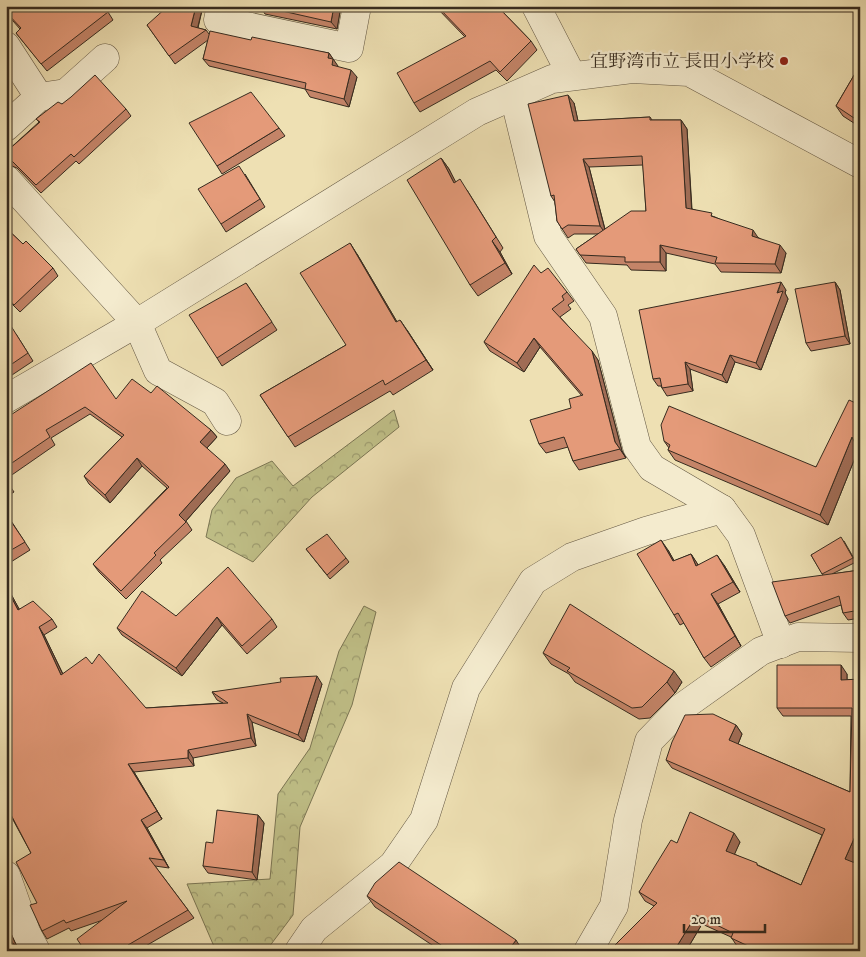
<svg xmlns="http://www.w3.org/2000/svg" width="866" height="957" font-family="'IM FELL DW Pica','Noto Serif JP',serif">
<defs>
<pattern id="forest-crowns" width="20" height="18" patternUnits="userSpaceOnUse" patternTransform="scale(1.25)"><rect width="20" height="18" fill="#c0c088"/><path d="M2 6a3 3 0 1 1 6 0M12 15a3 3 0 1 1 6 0" fill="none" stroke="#9d9c6f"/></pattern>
</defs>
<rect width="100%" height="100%" fill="#eee0b3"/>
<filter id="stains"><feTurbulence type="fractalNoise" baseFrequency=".004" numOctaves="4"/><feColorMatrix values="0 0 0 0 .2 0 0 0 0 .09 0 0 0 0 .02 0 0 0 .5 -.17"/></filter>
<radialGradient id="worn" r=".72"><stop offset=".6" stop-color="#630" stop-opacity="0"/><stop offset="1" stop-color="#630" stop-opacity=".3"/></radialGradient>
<g fill="url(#forest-crowns)" stroke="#7b7654">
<path d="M394 410 399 427 312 497 253 562 206 537 212 510 236 478 272 461 293 486Z"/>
<path d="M364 606 376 612 352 705 300 827 293 915 266 951H216L187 884 270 879 278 794 310 748 339 651Z"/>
</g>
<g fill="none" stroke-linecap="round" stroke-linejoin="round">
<defs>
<g id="minor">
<path d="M221 6 218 20 349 48 357 6"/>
<path d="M536 6 572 76"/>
<path d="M6 46 39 97"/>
<path d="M514 96 548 236 603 316 637 447 652 468 722 509 741 535 781 644"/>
<path d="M6 127 39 97 66 93 105 58"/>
<path d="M6 179 137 323 158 371 215 402 227 421"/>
<path d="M6 399 137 323 477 112 552 79 632 69 689 72 860 164"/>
<path d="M6 875 26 932 36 951"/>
<path d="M299 951 314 929 393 865 424 820 466 688 533 581 572 557 646 531 722 509"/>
<path d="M588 951 614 906 628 820 649 741 681 708 761 651 798 637 860 638"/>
</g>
</defs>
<use href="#minor" stroke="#645844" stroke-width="29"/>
<use href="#minor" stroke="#f4ebce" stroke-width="28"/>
</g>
<g fill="#c48468" stroke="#362b1f" fill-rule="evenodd">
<path d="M6 6 108 12 113 20 47 71 16 33 20 29 6 13Z"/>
<path d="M203 6 198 28 206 30 209 34 329 53 338 67 357 77 349 107 310 97 305 89 209 66 203 59 208 40 175 64 147 25Z"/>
<path d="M260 6H341L337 29 265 14Z"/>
<path d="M435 6H497L531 41 537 50 507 81 496 70 420 112 414 103 465 37Z"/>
<path d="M860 65V127L843 116 836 106Z"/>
<path d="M6 96 9 100 6 103Z"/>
<path d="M574 103 578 121 650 117 652 120H681L687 129 692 209 715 217 759 238 786 253 781 273 721 272 715 264 666 253V271L631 270 627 265 586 263 576 249 598 234H574L568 238 557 221 555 202 551 196ZM643 165 646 211 605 229 589 167Z"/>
<path d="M62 104 126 109 131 116 79 164 76 161 41 193 17 168 7 164 6 152 39 122 36 119Z"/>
<path d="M279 128 285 136 222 174 217 166Z"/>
<path d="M441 158 449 169 455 182 467 190 503 248 500 252 512 274 478 296 470 285Z"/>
<path d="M245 174 265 207 226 232 221 224Z"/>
<path d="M6 201 9 206 6 209Z"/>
<path d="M6 228 23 244 53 268 58 276 20 312 6 298Z"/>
<path d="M357 254 397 322 407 330 433 370 393 395 390 391 295 447 260 395 346 345Z"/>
<path d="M541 273 567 292 574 301 568 305 571 309 560 317 598 360 622 451 626 458 579 470 573 461 568 447 546 453 539 444 582 396 540 347 524 372 490 351 484 342Z"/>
<path d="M835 282 840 290 850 344 811 351 806 343Z"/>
<path d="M246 283 277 330 222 366 217 358Z"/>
<path d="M786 290 785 293 788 299 761 370 735 362 727 383 690 369 693 391 667 396 662 388 661 386H658L653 379Z"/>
<path d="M6 329 16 334 33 361 6 379Z"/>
<path d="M151 393 211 430 217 437 207 448 230 471 186 521 192 530 160 560 162 563 126 599 99 572 93 564 167 488 142 466 110 503 89 484 84 476 122 437 90 414 51 438 55 445 6 479V441L11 438 6 418Z"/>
<path d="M860 405V450L859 448 828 525 675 460 668 450 669 448 664 441 816 467Z"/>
<path d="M6 480 14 492 6 497Z"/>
<path d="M6 513 30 550 6 565Z"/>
<path d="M844 541 856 562 832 574 860 570V618L848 620 843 613 841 605 790 623 785 616 823 575 811 555Z"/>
<path d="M306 549 346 558 349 562 330 579Z"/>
<path d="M668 550 674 561 691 554 698 565H724L740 592 718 604 741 646 711 667 704 658 684 623 680 625 674 615Z"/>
<path d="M6 585 19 609 52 619 57 627 44 635 63 674 92 664 146 708 223 703 217 700 212 692 322 684 304 742 252 722 256 746 193 758 194 766 134 772 162 819 147 828 169 868 155 866 194 918 137 951H85L103 920 71 931 69 928 47 939 42 931 31 853 12 818 6 820V684L10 683 6 676Z"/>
<path d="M176 616 272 619 277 627 247 654 222 625 182 676 122 635 117 628Z"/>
<path d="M543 653 682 682 675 693 650 718 639 719 575 682 569 674 551 664Z"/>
<path d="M847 674V680L860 679 853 862 860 865V951H747L737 946 731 937 702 924 686 951H615L654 906 645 901 639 892 677 843 740 842 734 854 801 885 822 835 672 768 666 760 736 725 742 734 738 744 850 792 851 716H783L777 708Z"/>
<path d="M258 815 264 823 257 880 208 873 203 866 213 843Z"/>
<path d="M367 896 523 951H441L375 907Z"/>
<path d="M6 923 18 949 14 951H6Z"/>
</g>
<g fill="#a06c55" stroke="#362b1f">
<path d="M196 6H203L196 34 191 26Z"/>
<path d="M334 6H341L337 29 331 22Z"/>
<path d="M329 53 338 66 337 73 328 58Z"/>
<path d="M351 70 357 77 349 107 344 99Z"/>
<path d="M568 95 574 103 580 130 574 121Z"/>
<path d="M681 120 687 129 692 216 686 208Z"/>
<path d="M441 158 449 169 462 194 454 183Z"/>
<path d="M583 159 589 167 606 234 600 226Z"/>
<path d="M753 230 759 239 752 236Z"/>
<path d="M492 241 500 252 512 274 505 263Z"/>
<path d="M350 243 357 254 403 332 396 322Z"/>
<path d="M660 245 666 253V271L660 262Z"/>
<path d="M780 245 786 253 781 273 775 264Z"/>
<path d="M781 282 786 290 785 293 788 299 761 370 756 363Z"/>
<path d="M835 282 840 290 850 344 845 336Z"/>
<path d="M400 320 407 330 433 370 426 360Z"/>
<path d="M534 338 540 347 524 372 517 363Z"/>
<path d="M592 351 598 360 622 451 626 458 615 442Z"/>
<path d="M730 355 735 362 727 383 722 375Z"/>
<path d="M685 362 690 369 693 391 688 384Z"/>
<path d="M211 430 217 437 205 450 200 442Z"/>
<path d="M852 437 859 448 828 525 820 515Z"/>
<path d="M137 458 142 466 110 503 105 495Z"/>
<path d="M225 464 230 471 184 523 179 515Z"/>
<path d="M661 540 668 550 680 571 673 561Z"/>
<path d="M691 554 697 563 703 576 696 566Z"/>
<path d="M717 555 724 565 740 592 733 582Z"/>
<path d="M6 585 24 618 18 610 6 587Z"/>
<path d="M711 594 718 604 741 646 735 636Z"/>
<path d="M217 617 222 625 182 676 176 668Z"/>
<path d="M39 627 44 635 67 683 61 675Z"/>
<path d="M841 665 847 674V689L841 680Z"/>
<path d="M674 671 682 682 675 693 667 682Z"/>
<path d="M317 676 322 684 304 742 298 735Z"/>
<path d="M247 714 252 722 256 746 251 738Z"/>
<path d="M736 725 742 734 736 749 729 740Z"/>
<path d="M188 750 193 758 194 766 188 758Z"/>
<path d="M128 764 134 772 162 819 157 811Z"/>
<path d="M258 815 264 823 257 880 252 872Z"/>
<path d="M141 820 147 828 169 868 164 860Z"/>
<path d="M860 825V848L851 868 845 859Z"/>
<path d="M734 833 740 842 732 860 726 851Z"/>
<path d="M696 915 702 924 686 951H674Z"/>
<path d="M6 923 18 949 12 942 6 928Z"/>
<path d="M516 940 523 951H508Z"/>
</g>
<g fill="#e49a79" stroke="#362b1f">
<path d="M6 6H103L108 12 41 64 16 33 21 28 6 12Z"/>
<path d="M168 6H196L191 26 206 30 169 56 147 25Z"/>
<path d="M260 6H334L331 22Z"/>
<path d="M437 6H497L531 41 500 72 490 61 414 103 397 73 466 36Z"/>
<path d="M210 31 251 40 252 37 329 53 328 58 333 59 332 65 351 70 344 99 305 89 306 83 203 59Z"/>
<path d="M860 65V122L836 106Z"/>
<path d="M95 75 126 109 74 157 71 154 36 185 12 161 6 158V152L40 122 36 119 58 102 62 104 71 97Z"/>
<path d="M251 92 279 128 217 166 189 123Z"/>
<path d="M568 95 574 121 650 117V120H681L686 208 712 213 711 216 753 230 752 236 780 245 775 264 715 263 717 257 660 245V262H625V257L580 255 576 249 631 211H646L642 156 583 159 600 226 568 225 562 229 557 221 554 195 551 196 528 104Z"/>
<path d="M441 158 454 183 460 179 496 237 492 241 505 263 470 285 407 180Z"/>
<path d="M239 166 260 199 221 224 198 189Z"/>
<path d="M6 228 23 244 26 241 53 268 14 305 6 296Z"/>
<path d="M350 243 396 322 400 320 426 360 385 385 383 380 288 437 260 395 346 345 300 273Z"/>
<path d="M534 265 541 273 548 268 567 292 562 296 564 300 552 309 592 351 615 442 620 449 573 461 564 437 539 444 530 420 571 408 569 399 583 395 534 338 517 363 484 342Z"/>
<path d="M781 282 777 293 783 291 756 363 730 355 722 375 685 362 688 384 662 388 660 378 653 379 639 310Z"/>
<path d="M835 282 845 336 806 343 795 289Z"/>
<path d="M246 283 272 322 217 358 189 315Z"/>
<path d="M11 326 28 353 6 368V329Z"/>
<path d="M91 363 116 399 132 379 151 393 157 386 211 430 200 442 225 464 179 515 186 522 154 553 156 555 121 591 93 564 169 487 137 458 105 495 84 476 124 435 85 407 46 430 50 437 6 467V441L11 438 6 430V418Z"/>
<path d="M849 400 860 405V445L855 443 852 437 820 515 668 450 670 445 664 441 661 425 669 406 816 467Z"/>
<path d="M6 514 25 542 6 553Z"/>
<path d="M327 534 346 558 327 575 306 549Z"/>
<path d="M841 537 853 558 822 574 811 555Z"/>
<path d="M661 540 673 561 691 554 696 566 717 555 733 582 711 594 735 636 704 658 678 613 674 615 637 554Z"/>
<path d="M228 567 272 619 242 646 217 617 176 668 117 628 142 591 176 616Z"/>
<path d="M860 570V610L843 613 839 596 785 616 772 582Z"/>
<path d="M6 587 18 610 33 601 52 619 39 627 61 675 86 657 92 664 99 654 146 708 228 703 212 692 281 682 280 678 317 676 298 735 247 714 251 738 188 750V758L128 764 157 811 141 820 164 860 149 858 188 910 128 945 131 951H85L77 939 127 901 66 923 64 920 42 931 30 905 37 903 16 862 31 853 8 809 6 810V684L10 683 6 676Z"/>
<path d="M570 604 674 671 667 682 642 707 632 708 567 671 570 668 543 653Z"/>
<path d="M777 665H841V680L860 679V825L845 859 860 865V895L856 896 860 897V951H759L731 938 733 933 696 915 674 951H616L613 947 657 903 639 892 671 840 677 843 690 812 734 833 726 851 757 863V865L801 885 825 829 666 760 672 742 685 715 713 714 736 725 729 740 850 792 852 708H777Z"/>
<path d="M217 810 258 815 252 872 203 866 206 842 213 843Z"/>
<path d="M399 862 516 940 508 951H450L367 896 375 883Z"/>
<path d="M6 928 12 942 6 944Z"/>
</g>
<circle fill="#8f2418" stroke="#f4ebce" stroke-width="2" cx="784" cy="61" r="5"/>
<g text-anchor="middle" stroke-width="4.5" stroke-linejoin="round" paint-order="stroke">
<g font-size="18" fill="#362b1f" stroke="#f4ebce" text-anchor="end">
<text x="774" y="67">宜野湾市立 長田小学校</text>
</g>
</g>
<rect width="866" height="957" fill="none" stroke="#eee0b3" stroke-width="25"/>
<rect x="8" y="8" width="851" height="942" fill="none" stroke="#362b1f" stroke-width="2.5"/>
<rect x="12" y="12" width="841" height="932" fill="none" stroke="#362b1f"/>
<path d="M684 924v8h81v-8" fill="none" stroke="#362b1f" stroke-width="2.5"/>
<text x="691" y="924" font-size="15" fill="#362b1f" stroke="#f4ebce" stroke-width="4" paint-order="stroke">20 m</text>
<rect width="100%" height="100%" filter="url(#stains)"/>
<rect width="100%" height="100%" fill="url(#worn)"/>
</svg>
